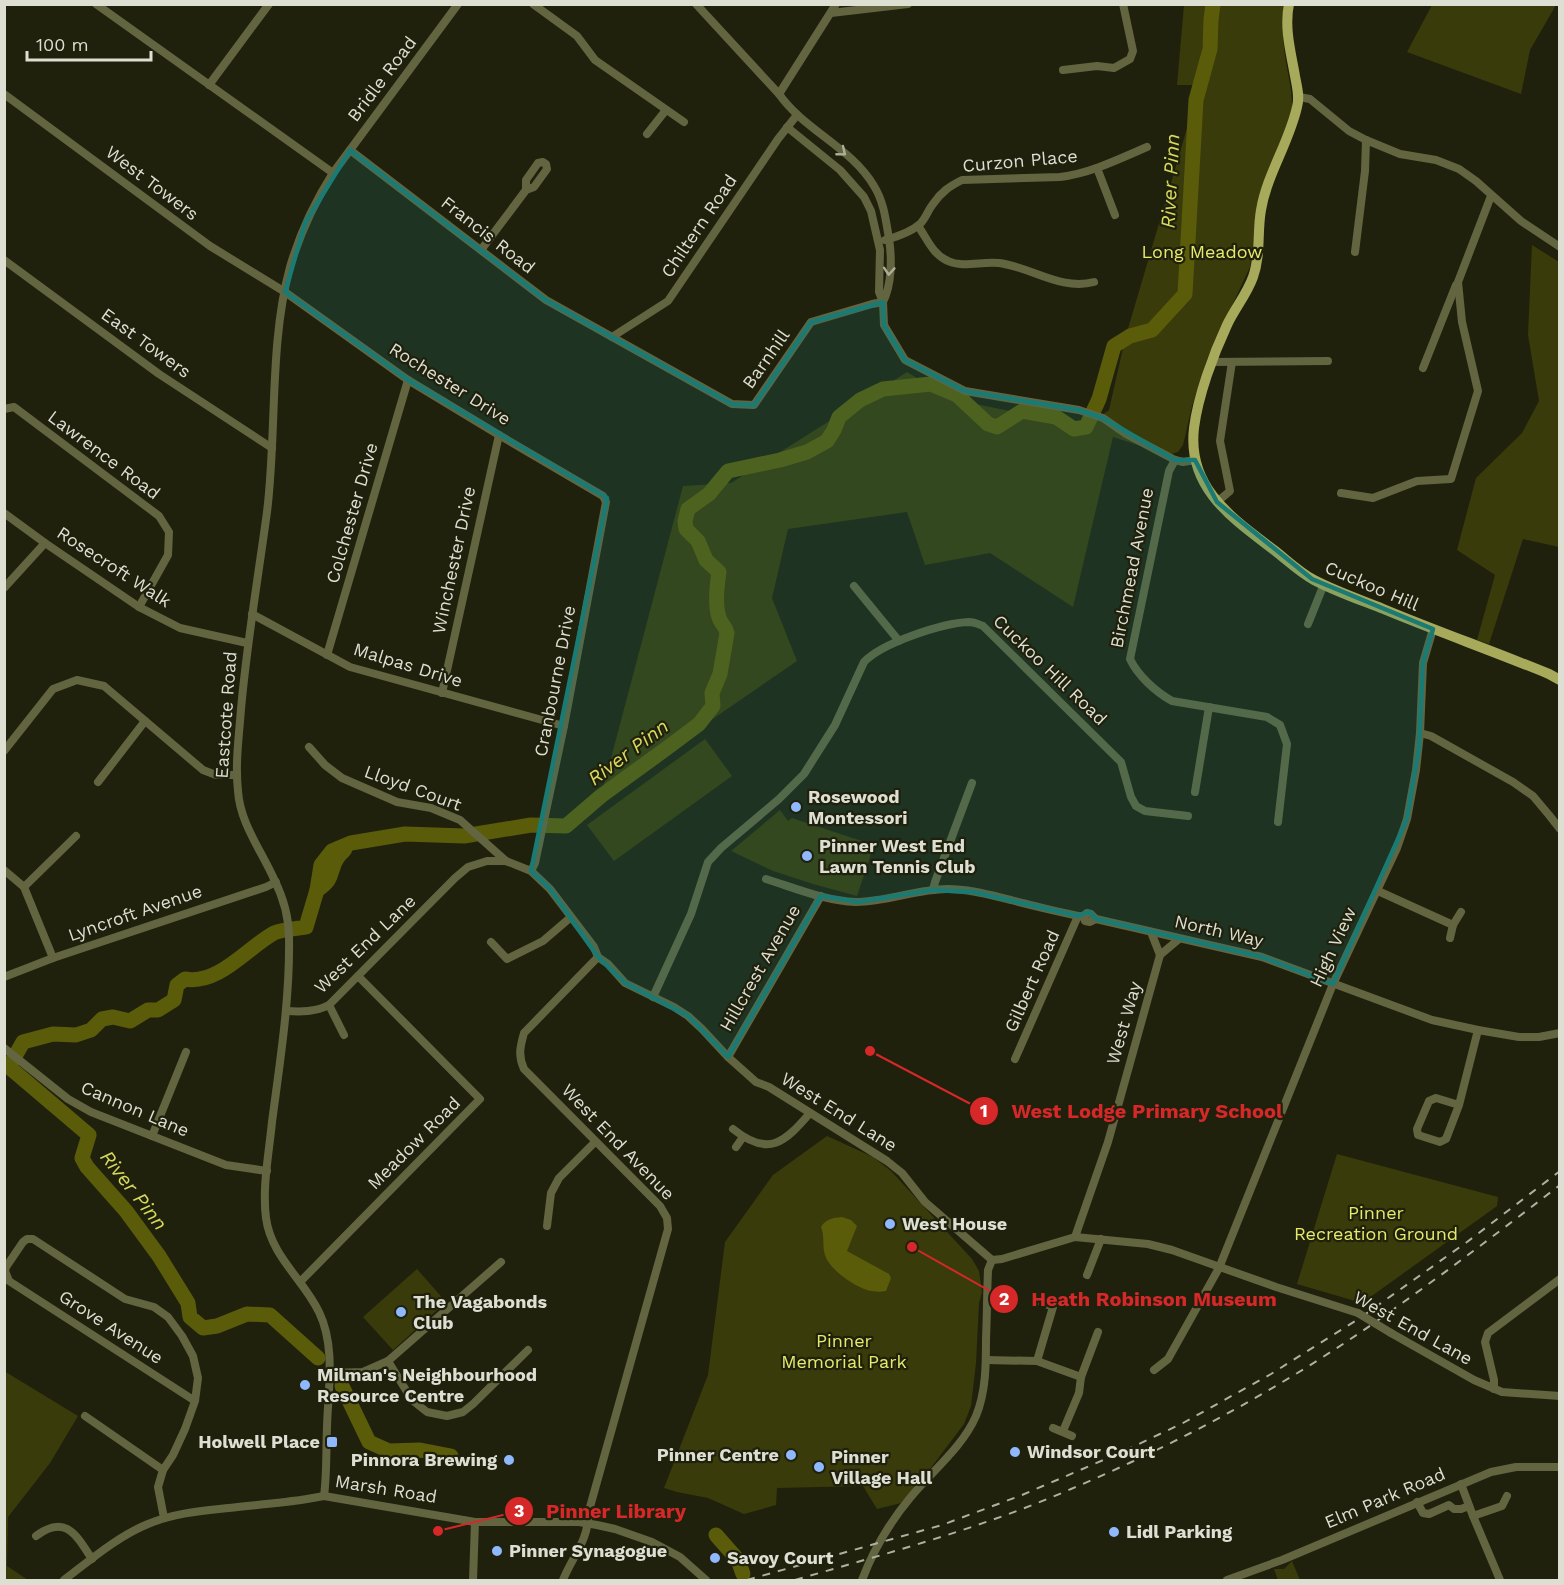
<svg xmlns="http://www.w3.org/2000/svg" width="1564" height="1585" font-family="'Work Sans',sans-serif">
<rect width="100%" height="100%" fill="#20210d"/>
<g fill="#3a3b0a">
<path d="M1184 5H1285C1283 18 1282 32 1284 47 1286 69 1293 89 1292 111L1257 216 1250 267 1208 357 1192 406 1183 445 1178 452 1168 455 1113 437 1073 607 990 553 925 565 907 512 788 529 772 598 797 661 601 796 683 486 731 483 907 372 952 399 1086 427 1109 410 1125 339 1198 91 1205 35 1195 85H1177Z"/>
<path d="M1432 5H1556L1530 50 1521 94 1407 52Z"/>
<path d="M1532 245 1559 262V547L1523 539 1489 644 1477 640 1495 575 1457 550 1476 478 1522 433 1539 401 1528 335Z"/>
<path d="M705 739 732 776 614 861 587 825Z"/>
<path d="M780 810 788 821 792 818 874 845 857 896 813 884 773 871 731 851Z"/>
<path d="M827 1136 873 1157 891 1171 972 1259 979 1271 982 1292 979 1303 976 1363 971 1406 964 1424 905 1502 877 1509 863 1486 777 1488 776 1505 744 1514 708 1498 677 1492 664 1488 708 1375 725 1242 773 1175Z"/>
<path d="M1337 1154 1498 1197 1497 1206 1362 1303 1297 1284Z"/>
<path d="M417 1269 446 1302 393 1350 363 1317Z"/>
<path d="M4 1371 78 1416 50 1463 8 1517 7 1566 28 1580H5Z"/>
<path d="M1292 1561 1300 1580H1278L1274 1569H1284Z"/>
</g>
<path fill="#5b5c0a" d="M842 1217 851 1220 857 1226 847 1251 889 1274 891 1278 886 1291C880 1292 874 1292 867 1290 854 1286 829 1269 825 1255 822 1246 825 1237 821 1227 826 1219 832 1218 842 1217Z"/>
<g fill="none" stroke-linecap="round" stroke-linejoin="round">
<g stroke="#5b5c0a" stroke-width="15">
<path d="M317 890C336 878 328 871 338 857 340 854 343 852 345 849"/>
<path d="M318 1358 270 1315 247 1314 217 1326 203 1328 190 1317 188 1303 159 1256 126 1211 87 1167 82 1158 89 1135 9 1067 23 1042 53 1034 76 1035 91 1030 102 1019 113 1017 130 1021 148 1010H158L174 1000 177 985 185 979C219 985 247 948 274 933 283 929 296 929 306 927L317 890 321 865 332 851 351 843 405 834 464 836 531 825 566 826 601 796 667 748 699 724 713 706 712 693 720 674 727 633C726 627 723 626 720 620 714 607 717 585 719 572L706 560 698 541 686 529 685 521 688 509 709 494 728 471 780 460 807 452 827 441 834 430 839 417 860 400 883 389 931 384 957 395 988 424 997 427 1022 411 1056 417 1074 429 1086 427 1099 399 1114 346 1130 336 1152 330 1185 294 1196 100 1210 49 1211 20 1213 4"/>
<path d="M342 1386 369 1442 389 1451 420 1450 451 1456"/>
<path d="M716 1535 738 1560 743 1574"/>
</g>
<g stroke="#636540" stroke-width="8">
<path d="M96 4 333 173"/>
<path d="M533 4 577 36 595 60 684 122"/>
<path d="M696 4 779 94C804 130 852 148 874 186 884 202 886 221 889 239 892 258 892 284 883 302"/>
<path d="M831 13 908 4"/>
<path d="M1063 70 1097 66 1114 68 1130 59 1133 51 1123 4"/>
<path d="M209 85 269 4"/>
<path d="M4 94 210 246 285 292 408 380 499 435 603 496 606 502 564 726 535 863 531 871"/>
<path d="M779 94 836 4"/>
<path d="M1299 97 1310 99 1349 131 1366 140 1400 154 1436 160 1459 169 1476 181 1521 221 1560 247"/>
<path d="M787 127 840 170 864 197 871 211 880 250 879 292 883 302 884 325 905 360 965 391 1079 410 1103 418 1126 434 1175 460 1183 462 1195 460"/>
<path d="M647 134 666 110"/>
<path d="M350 150 546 300 732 404 754 405 811 322 872 304 883 302"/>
<path d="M1097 168 1115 215"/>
<path d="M918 226C927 238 932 254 948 261 963 268 982 261 999 263 1031 267 1061 291 1094 282"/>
<path d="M885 240C896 237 911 232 920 224 926 218 928 210 933 204 941 192 950 186 962 180L1060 177C1091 173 1119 159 1147 147"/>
<path d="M481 250 526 190V180L538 163 543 162 546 164 547 169 534 187 526 190"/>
<path d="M1355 252 1365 171 1366 140"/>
<path d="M4 260 159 374 272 448"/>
<path d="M612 337 668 301 778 139 797 115"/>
<path d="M1212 362 1328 361"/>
<path d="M1423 368 1456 285"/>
<path d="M4 409 14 407 159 516 169 532 168 555 139 607"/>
<path d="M1175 460 1169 471 1130 659C1138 676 1156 692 1172 701L1267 717 1280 725 1287 744 1278 822"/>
<path d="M1341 493 1373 498 1417 481 1451 479 1478 391 1462 322 1458 282 1491 196"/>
<path d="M1217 502 1230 491 1220 441 1232 362"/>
<path d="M4 513 45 543 139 607 180 628 247 643"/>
<path d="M854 586 899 641"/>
<path d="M4 588 45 543"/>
<path d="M252 614 350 667 564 726"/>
<path d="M1308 624 1324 584"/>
<path d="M327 655 408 380"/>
<path d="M442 693 499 435"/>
<path d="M1420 733 1431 736 1513 782 1533 796 1549 815 1560 829"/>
<path d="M309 747 325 765 342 778 397 802 431 808 460 820 506 861"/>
<path d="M4 751 53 689 77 680 104 686 203 770 216 775H237"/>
<path d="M98 782 145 721"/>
<path d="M1195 792 1209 707"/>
<path d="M4 870 24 887 53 958"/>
<path d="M766 879C795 888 825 901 856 902 887 902 917 889 947 889 969 889 990 895 1011 900 1033 906 1056 911 1078 916H1083L1087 913 1091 914 1096 919"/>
<path d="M24 887 76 836"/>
<path d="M933 890 935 882 972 783"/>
<path d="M1378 891 1453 925"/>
<path d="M1083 916 1085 921 1090 922 1096 919 1262 957 1432 1020 1478 1030 1519 1037H1539L1560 1033"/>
<path d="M1151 932 1160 955"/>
<path d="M1450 938 1453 925 1461 912"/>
<path d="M491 942 507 959 543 941 571 917"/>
<path d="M4 977 53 958 266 887 276 882"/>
<path d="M653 997 691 914 708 862 721 848 779 799 804 774 835 725 864 662C882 643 942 623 969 622 974 622 978 624 983 626L1121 762 1131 797 1136 806 1145 811 1188 816"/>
<path d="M329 1005 344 1035"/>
<path d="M286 1011C301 1012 315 1012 329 1005L455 878 468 867 487 861H506L531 871 550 889 594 947 598 957 608 964 625 983 674 1007 688 1016 702 1029 728 1057 756 1082 769 1087 887 1161 902 1173 925 1202 992 1260 1002 1259 1075 1237 1148 1244 1172 1250 1276 1287 1358 1313"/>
<path d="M4 1048 68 1099 91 1112 226 1165 267 1171"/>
<path d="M728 1057 821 896"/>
<path d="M1015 1059 1078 916"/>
<path d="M1459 1105 1436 1098 1429 1101 1417 1129 1418 1135 1440 1142 1446 1139 1459 1105 1478 1030"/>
<path d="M733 1129C769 1158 785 1142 810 1113"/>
<path d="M152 1136 186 1052"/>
<path d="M736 1147 743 1137"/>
<path d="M547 1226 551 1193 559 1178 595 1142"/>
<path d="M1075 1237 1108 1142 1160 955 1179 939"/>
<path d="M1087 1275 1101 1239"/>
<path d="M300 1282 480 1099 358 976"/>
<path d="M1391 1333 1474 1380 1502 1392 1560 1396"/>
<path d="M986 1360 1037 1361 1081 1377"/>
<path d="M388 1361 412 1400 427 1412 447 1416 463 1412 473 1404 528 1350"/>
<path d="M1037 1361 1053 1307 1041 1302"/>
<path d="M1154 1370 1168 1359 1219 1268 1333 984 1397 848 1407 819 1416 770 1420 733 1423 663 1433 629"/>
<path d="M329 1373 363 1372 388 1361 501 1262"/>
<path d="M1494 1389V1380L1485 1342 1488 1333 1560 1279"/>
<path d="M85 1416 163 1470"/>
<path d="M1053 1428 1072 1436"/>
<path d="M1063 1431 1079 1393 1081 1377 1098 1332"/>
<path d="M1461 1484 1473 1516 1500 1580"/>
<path d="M324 1496C327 1473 326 1450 327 1427 328 1390 336 1347 319 1312 303 1279 271 1256 266 1218 262 1187 269 1153 272 1122 280 1061 290 1000 289 938 289 918 283 897 274 879 261 850 240 823 238 791 235 763 239 736 241 709 247 642 258 578 267 512 277 432 269 344 290 267 300 233 314 203 333 173L458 4"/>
<path d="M1417 1502 1423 1513 1429 1514 1449 1505 1454 1509H1461L1469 1506"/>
<path d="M1473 1516 1502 1506 1507 1496"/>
<path d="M164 1518 158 1487 163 1470 173 1455 185 1429 195 1401 198 1378 193 1356 182 1336 168 1317 154 1307 125 1299 33 1239H27L23 1242 6 1267 5 1271 9 1281 195 1401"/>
<path d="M36 1536C66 1514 76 1535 92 1559"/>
<path d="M64 1580C89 1561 118 1536 148 1524 174 1513 201 1511 229 1508 255 1505 281 1503 307 1499L324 1496 475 1522H579L597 1525 615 1529 652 1542 680 1557 706 1580"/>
<path d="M473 1580 475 1522"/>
<path d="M563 1580C572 1557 589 1540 588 1514L668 1229 667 1218 660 1206 524 1069C518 1056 520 1047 524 1033L598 957"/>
<path d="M862 1580C873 1551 890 1522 910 1498 932 1471 962 1448 976 1416 986 1392 986 1364 986 1339 987 1316 987 1293 988 1270L992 1260"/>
<path d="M1227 1580 1282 1560 1491 1472 1516 1467H1560"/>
</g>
<path stroke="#a7aa5b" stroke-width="10" d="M1289 4C1284 28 1291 53 1295 76 1297 87 1300 97 1297 107 1289 143 1267 174 1261 210 1257 232 1261 255 1253 277 1247 294 1235 308 1227 325 1213 355 1198 396 1194 428 1187 488 1232 518 1274 550 1287 560 1299 572 1314 580 1335 591 1358 599 1381 608 1436 631 1493 651 1549 674L1560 680"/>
<g stroke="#afb0a2" stroke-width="2" stroke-dasharray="8 8" stroke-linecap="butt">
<path d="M747 1580 942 1525 1022 1495 1122 1452 1183 1423 1271 1374 1360 1318 1467 1242 1560 1171"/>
<path d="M795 1580C888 1553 982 1528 1071 1489 1177 1444 1279 1389 1374 1323 1437 1279 1499 1232 1560 1185"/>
</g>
<path stroke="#636540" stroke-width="8" d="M1358 1313 1391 1333"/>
</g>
<defs><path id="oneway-chevron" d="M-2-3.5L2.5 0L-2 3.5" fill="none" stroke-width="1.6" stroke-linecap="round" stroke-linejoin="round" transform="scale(1.5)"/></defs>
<g stroke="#adae98">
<use href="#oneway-chevron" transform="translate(842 152) rotate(39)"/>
<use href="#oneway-chevron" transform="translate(889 271) rotate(94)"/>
</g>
<path fill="#197b73" fill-opacity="0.2" stroke="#197b73" stroke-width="4.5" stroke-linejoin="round" d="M350 150 546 300 732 404 754 405 811 322 883 302 884 325 905 360 965 391 1079 410 1103 418 1175 460H1195L1217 502 1312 579 1433 629 1423 663 1419 748 1407 819 1333 984 1262 957 1096 919 1089 912 1078 916 973 892 933 890 858 902 821 896 728 1057 688 1016 625 983 598 957 550 889 531 871 607 498 408 380 285 292 305 223Z"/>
<g fill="#90b8fd" stroke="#20210d" stroke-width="2">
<circle cx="796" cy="807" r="6"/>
<circle cx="807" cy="856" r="6"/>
<circle cx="890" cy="1224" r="6"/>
<circle cx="401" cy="1312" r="6"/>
<circle cx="305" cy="1385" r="6"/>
<rect x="326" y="1436" width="12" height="12" rx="3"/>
<circle cx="1015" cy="1452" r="6"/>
<circle cx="791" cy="1455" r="6"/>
<circle cx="509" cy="1460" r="6"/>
<circle cx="819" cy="1467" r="6"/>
<circle cx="1114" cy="1532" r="6"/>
<circle cx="497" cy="1551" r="6"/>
<circle cx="715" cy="1558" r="6"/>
</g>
<g text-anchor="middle" stroke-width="4.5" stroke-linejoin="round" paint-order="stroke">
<g font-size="18" fill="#dedfd3" stroke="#20210d">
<text transform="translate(382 79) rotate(-53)" y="6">Bridle Road</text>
<text transform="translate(1020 161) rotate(-5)" y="6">Curzon Place</text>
<text transform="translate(152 183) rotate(37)" y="6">West Towers</text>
<text transform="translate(699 226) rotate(-56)" y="6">Chiltern Road</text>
<text transform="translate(488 235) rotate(38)" y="6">Francis Road</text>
<text transform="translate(146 343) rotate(36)" y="6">East Towers</text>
<text transform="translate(766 359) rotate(-55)" y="6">Barnhill</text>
<text transform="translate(450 384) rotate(32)" y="6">Rochester Drive</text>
<text transform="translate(104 455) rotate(37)" y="6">Lawrence Road</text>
<text transform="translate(352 513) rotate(-74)" y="6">Colchester Drive</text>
<text transform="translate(454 560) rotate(-78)" y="6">Winchester Drive</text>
<text transform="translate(114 567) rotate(33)" y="6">Rosecroft Walk</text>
<text transform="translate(1132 568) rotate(-79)" y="6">Birchmead Avenue</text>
<text transform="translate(1372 586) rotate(23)" y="6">Cuckoo Hill</text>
<text transform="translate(408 665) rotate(17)" y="6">Malpas Drive</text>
<text transform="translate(1050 670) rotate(44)" y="6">Cuckoo Hill Road</text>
<text transform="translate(555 681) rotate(-79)" y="6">Cranbourne Drive</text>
<text transform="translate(226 715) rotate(-86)" y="6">Eastcote Road</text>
<text transform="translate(413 788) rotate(20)" y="6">Lloyd Court</text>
<text transform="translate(135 913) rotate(-19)" y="6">Lyncroft Avenue</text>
<text transform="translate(1219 931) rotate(13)" y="6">North Way</text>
<text transform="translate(365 944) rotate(-44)" y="6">West End Lane</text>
<text transform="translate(1333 947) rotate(-65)" y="6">High View</text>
<text transform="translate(760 968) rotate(-60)" y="6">Hillcrest Avenue</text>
<text transform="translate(1032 981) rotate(-66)" y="6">Gilbert Road</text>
<text transform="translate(1124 1023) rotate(-74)" y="6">West Way</text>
<text transform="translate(135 1109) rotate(23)" y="6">Cannon Lane</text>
<text transform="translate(839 1112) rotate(32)" y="6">West End Lane</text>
<text transform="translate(618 1142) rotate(46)" y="6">West End Avenue</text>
<text transform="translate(414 1143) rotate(-45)" y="6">Meadow Road</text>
<text transform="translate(111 1327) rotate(33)" y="6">Grove Avenue</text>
<text transform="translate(1413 1328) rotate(29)" y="6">West End Lane</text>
<text transform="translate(386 1489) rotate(9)" y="6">Marsh Road</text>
<text transform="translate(1385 1498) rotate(-23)" y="6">Elm Park Road</text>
</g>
<g font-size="18" fill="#e6ea6a" stroke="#20210d">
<text x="1202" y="258">Long Meadow</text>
<text x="1376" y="1219">Pinner<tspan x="1376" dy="21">Recreation Ground</tspan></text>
<text x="844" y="1347">Pinner<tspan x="844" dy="21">Memorial Park</tspan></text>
</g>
<g font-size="18" font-weight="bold" fill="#dedfd3" stroke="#20210d" text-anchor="start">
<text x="808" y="803">Rosewood<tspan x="808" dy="21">Montessori</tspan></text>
<text x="819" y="852">Pinner West End<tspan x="819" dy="21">Lawn Tennis Club</tspan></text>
<text x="902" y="1230">West House</text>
<text x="413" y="1308">The Vagabonds<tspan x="413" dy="21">Club</tspan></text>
<text x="317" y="1381">Milman's Neighbourhood<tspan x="317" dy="21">Resource Centre</tspan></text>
<text x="320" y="1448" text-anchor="end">Holwell Place</text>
<text x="1027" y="1458">Windsor Court</text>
<text x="779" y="1461" text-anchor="end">Pinner Centre</text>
<text x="831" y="1463">Pinner<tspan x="831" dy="21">Village Hall</tspan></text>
<text x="497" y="1466" text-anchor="end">Pinnora Brewing</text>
<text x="1126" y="1538">Lidl Parking</text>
<text x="509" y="1557">Pinner Synagogue</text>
<text x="727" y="1564">Savoy Court</text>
</g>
<g font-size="20" font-style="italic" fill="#d7da5a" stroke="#20210d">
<text transform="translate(1170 181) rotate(-87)" y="7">River Pinn</text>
<text transform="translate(628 752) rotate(-37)" y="7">River Pinn</text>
<text transform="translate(134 1190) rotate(52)" y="7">River Pinn</text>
</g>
</g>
<path fill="none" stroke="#d62828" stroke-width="2" d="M870 1051L984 1111M912 1247L1004 1299M438 1531L519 1511"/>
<g fill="#d62828" stroke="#20210d" stroke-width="2">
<circle cx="870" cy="1051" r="6"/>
<circle cx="912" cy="1247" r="6"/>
<circle cx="438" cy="1531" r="6"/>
<circle cx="984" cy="1111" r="15"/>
<circle cx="1004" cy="1299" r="15"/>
<circle cx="519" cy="1511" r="15"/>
</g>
<g font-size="18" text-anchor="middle" font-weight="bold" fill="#fff">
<text x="984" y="1117">1</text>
<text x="1004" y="1305">2</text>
<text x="519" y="1517">3</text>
</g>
<g font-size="20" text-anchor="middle" font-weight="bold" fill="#d62828" stroke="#20210d" stroke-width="4.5" stroke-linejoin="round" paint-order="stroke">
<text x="1147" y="1118">West Lodge Primary School</text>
<text x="1154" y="1306">Heath Robinson Museum</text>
<text x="616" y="1518">Pinner Library</text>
</g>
<rect width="1564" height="1585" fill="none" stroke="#dedfd3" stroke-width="12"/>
<path d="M27 51v9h124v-9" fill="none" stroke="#dedfd3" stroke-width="3"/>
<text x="36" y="51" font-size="18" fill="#dedfd3" stroke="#20210d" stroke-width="4.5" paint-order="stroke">100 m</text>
</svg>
